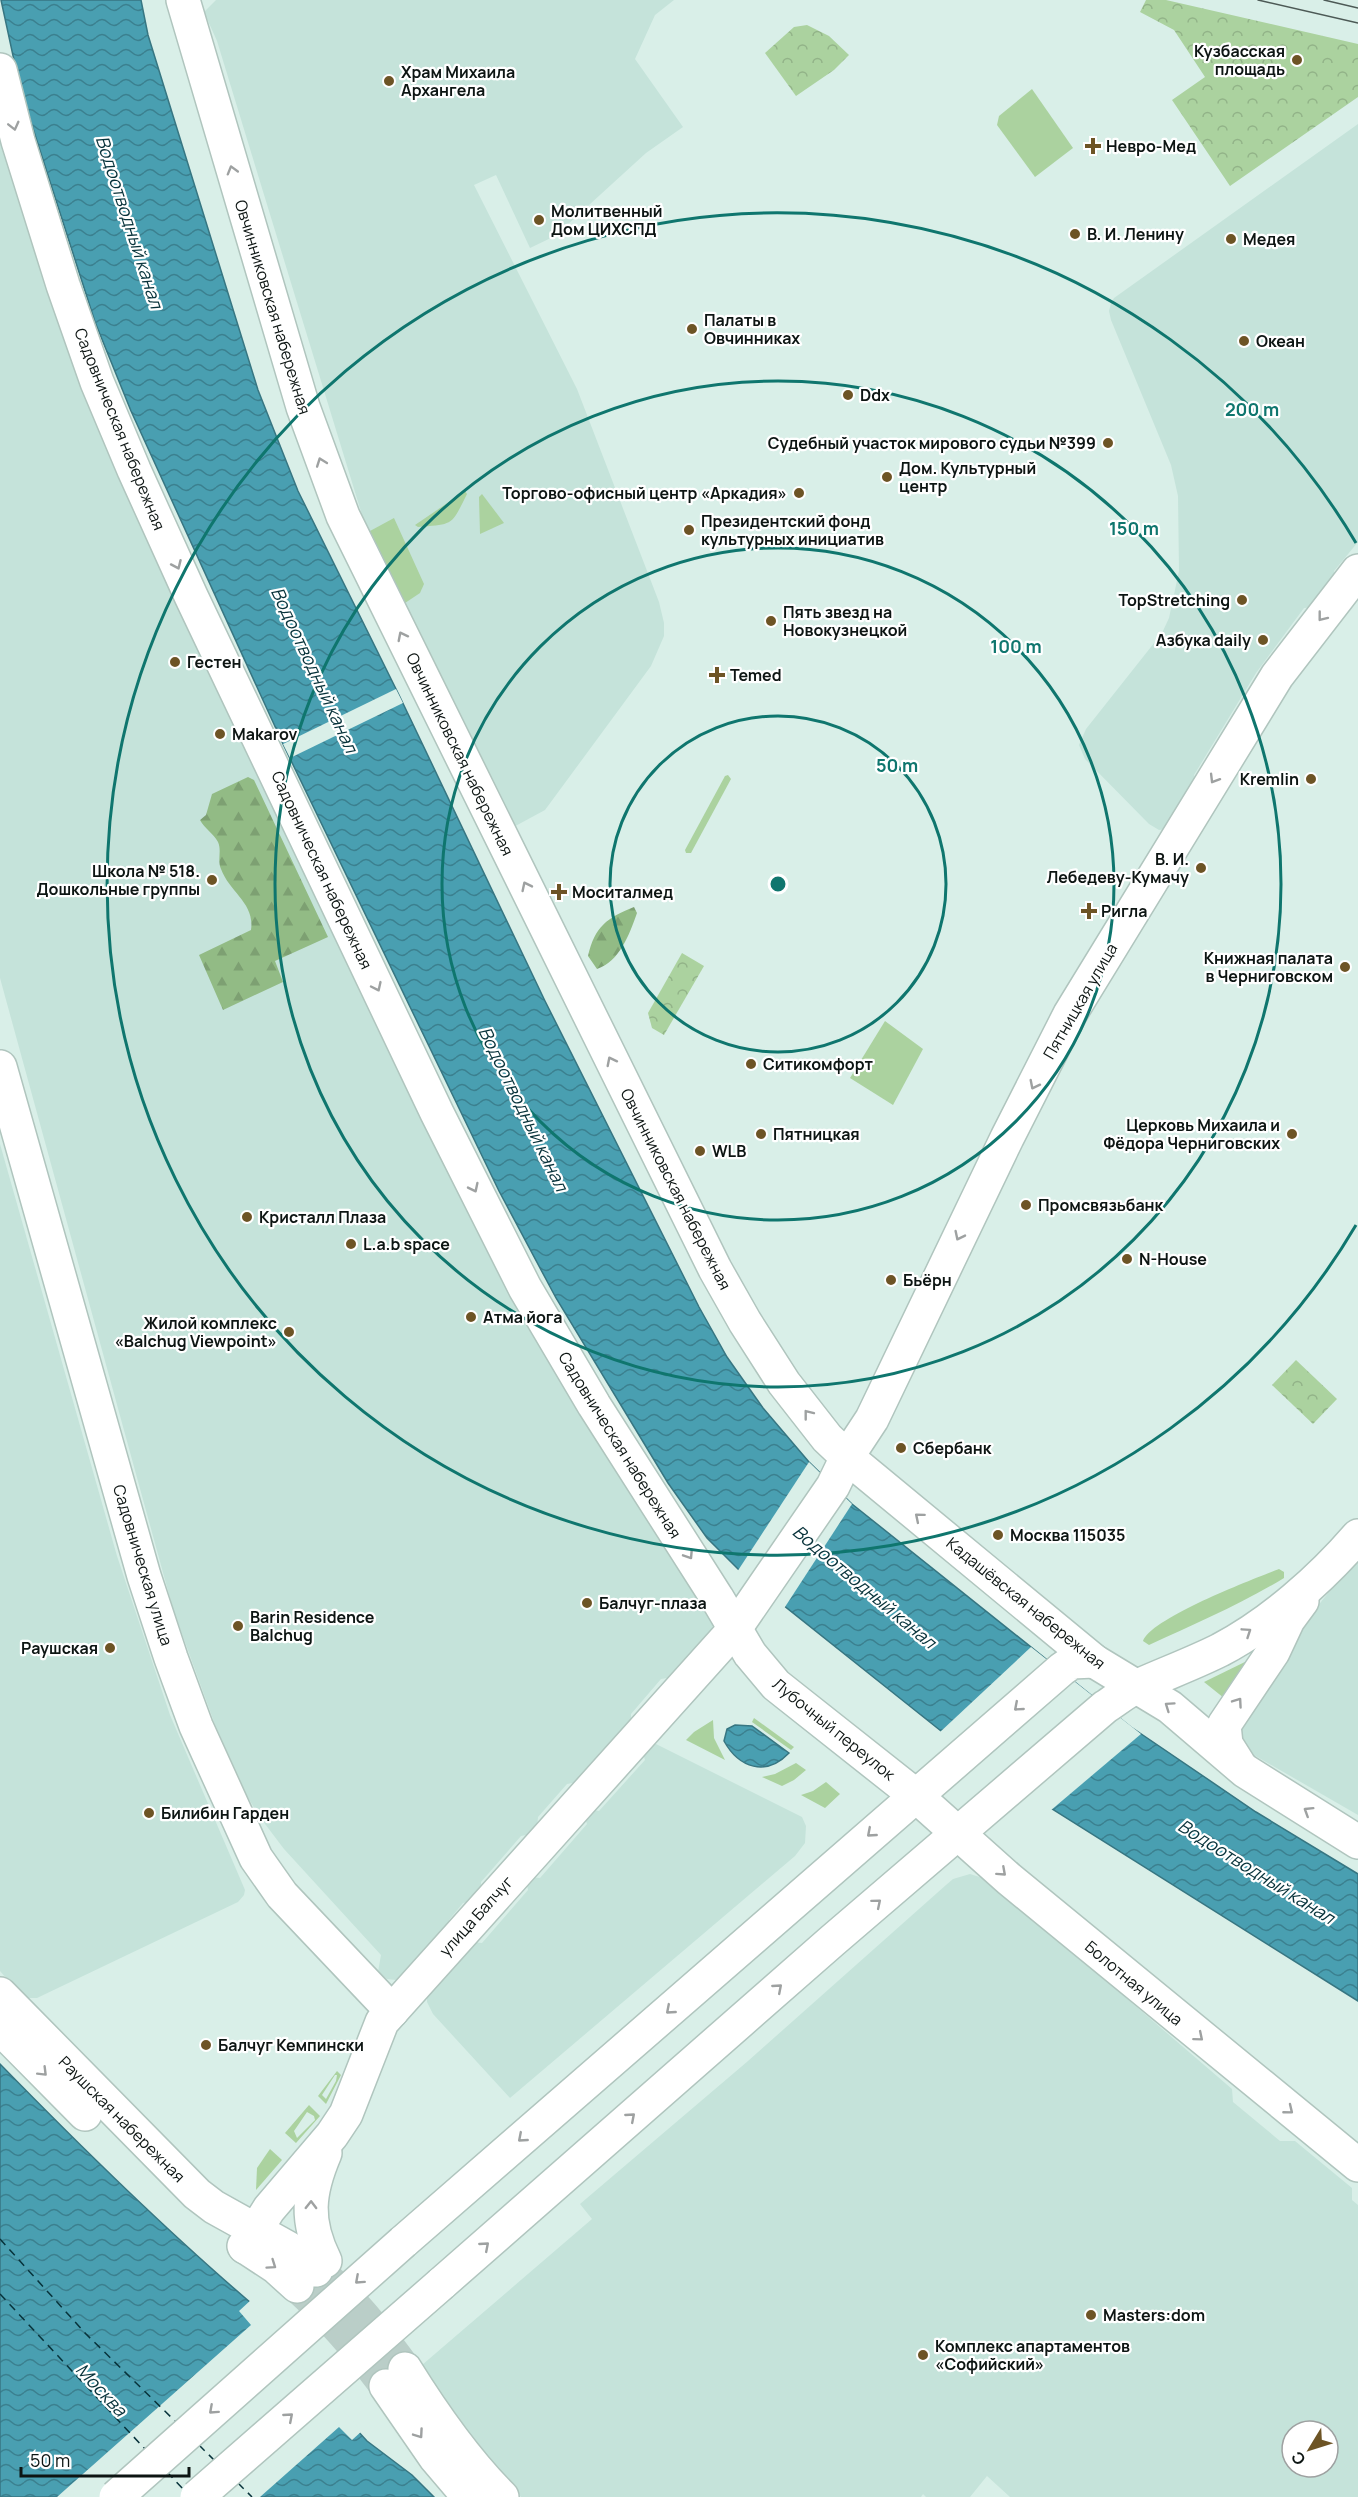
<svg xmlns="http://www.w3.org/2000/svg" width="1358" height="2497" font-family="Manrope,sans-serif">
<defs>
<pattern id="forest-firs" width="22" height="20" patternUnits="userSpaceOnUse" patternTransform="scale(1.5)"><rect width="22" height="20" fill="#92bb85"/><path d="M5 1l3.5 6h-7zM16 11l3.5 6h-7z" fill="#7da072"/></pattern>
<pattern id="park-crowns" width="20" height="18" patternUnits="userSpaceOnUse" patternTransform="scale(1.5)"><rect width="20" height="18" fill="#abd29f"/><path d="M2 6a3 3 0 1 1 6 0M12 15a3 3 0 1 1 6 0" fill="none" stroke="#92b388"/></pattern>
<pattern id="water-waves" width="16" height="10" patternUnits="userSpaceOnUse" patternTransform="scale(1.5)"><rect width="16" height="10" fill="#499fb1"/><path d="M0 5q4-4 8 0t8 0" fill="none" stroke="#3b808f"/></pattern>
</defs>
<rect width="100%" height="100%" fill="#d9efe8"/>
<g fill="#c5e3da" fill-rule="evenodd">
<path d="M216 0H674L655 15 635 59 683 127 646 153 555 236 530 248 496 175 474 185 577 389 659 602 664 623V636L651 666 545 810 506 831 370 541 217 41 204 12Z"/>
<path d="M0 91 118 469 716 1621 710 1631 673 1677 661 1679 631 1714V1725L578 1782 567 1784 538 1817 537 1828 532 1834 521 1836 481 1882V1892L473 1901 463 1903 449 1920 447 1931 403 1978 396 1980 387 1979 378 1972 381 1955 284 1849 259 1816 243 1789 214 1722 173 1609 0 978Z"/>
<path d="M1358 124V542L1334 571 1335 582 1315 607 1304 608 1256 673 1194 775 1197 785 1166 829 1159 830 1149 824 1085 759 1079 745 1086 729 1162 633 1169 618 1179 571 1178 496 1171 465 1111 320 1109 311 1111 303 1114 298Z"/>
<path d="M0 1144 117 1556 170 1715 245 1890 244 1895 238 1902 37 1998H24L0 1971Z"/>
<path d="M1358 1556V1815L1247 1751 1233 1720 1279 1654Z"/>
<path d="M650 1741 802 1817 806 1826 805 1843 795 1856 510 2098 433 2014 427 2002V1996L472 1942 482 1943 528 1890 526 1880 529 1877 540 1878 587 1824 584 1815 589 1809 599 1811 645 1760 642 1750Z"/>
<path d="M970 1874 989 1880 1232 2089 1233 2102 1280 2141H1295L1352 2188V2200L1358 2205V2497H1010L987 2476 970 2497H926L923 2494 921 2497H521L458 2426 415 2371 592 2219 580 2204 748 2061 946 1885 953 1879ZM1292 2431H1328V2467H1292Z"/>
</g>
<g fill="#abd29f" fill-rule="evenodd">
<path d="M1032 89 1073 148 1035 177 997 125 999 116Z"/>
<path d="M465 491 467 494C451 526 454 524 418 527L415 525Z"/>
<path d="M482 494 504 523 480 534 479 497Z"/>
<path d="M394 518 424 584 420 593 402 605 370 537V531Z"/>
<path d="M728 775 731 779 691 853H686L685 850 725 776Z"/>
<path d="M885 1021 923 1049 893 1105 850 1078Z"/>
<path d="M1279 1569 1284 1572V1578C1241 1604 1195 1624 1149 1645L1143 1641C1151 1618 1253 1579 1279 1569Z"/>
<path d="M1253 1658 1229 1702 1204 1682Z"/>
<path d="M754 1718 794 1747 791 1750 752 1722Z"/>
<path d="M713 1720 714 1738 725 1760 686 1740 694 1732Z"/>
<path d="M796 1763 806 1770 794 1780 782 1786 762 1777 775 1774Z"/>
<path d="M826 1782 840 1794 825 1808 801 1795 813 1791Z"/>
<path d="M337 2071 341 2075 326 2104 318 2096ZM335 2075H337L336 2081 326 2099 322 2095Z"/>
<path d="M309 2105 320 2116 296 2143 285 2133ZM307 2112 314 2116 315 2120 297 2138 294 2131Z"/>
<path d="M270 2149 282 2160 256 2190 257 2168Z"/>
</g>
<g fill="url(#forest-firs)">
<path d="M248 777 254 780 328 937 275 961 283 982 223 1010 199 955 251 930C255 903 230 893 221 869 217 860 222 851 218 842 213 833 205 829 200 820L206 815 212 794Z"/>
<path d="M634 907 637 913C629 935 620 961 597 969L588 956C595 926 607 918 634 907Z"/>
</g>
<g fill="url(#park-crowns)">
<path d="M1146 0H1166L1358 44V97L1230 186 1172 100 1205 77 1174 30 1140 12Z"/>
<path d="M807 25 829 36 849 55 834 70 796 96 765 53 794 27Z"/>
<path d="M682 953 704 966 664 1035 652 1028 648 1013Z"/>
<path d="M1296 1360 1337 1399 1313 1424 1272 1385Z"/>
</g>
<g fill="url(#water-waves)" stroke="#377682" stroke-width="1.5">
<path d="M1 0H141L148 35 258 390 298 491 399 695 545 1001 699 1307 727 1357 763 1408 809 1462 852 1504 1131 1727 1256 1812 1358 1874V2001L1052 1809 941 1731 739 1570 707 1538 668 1483 556 1298 499 1191 283 744 131 411 95 322 20 88Z"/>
<path d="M735 1725 752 1726 789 1753C766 1777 739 1768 724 1741L727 1729Z"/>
<path d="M0 2064C81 2147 163 2228 251 2303L246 2309 367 2441 412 2475 434 2497H0Z"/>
</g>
<g fill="#d9efe8">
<path d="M396 689 403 703 290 758 283 744Z"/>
<path d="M809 1462 852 1504 783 1610 737 1572Z"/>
<path d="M1031 1647 1141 1734 1050 1811 939 1733Z"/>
<path d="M252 2299 254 2303 250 2308 362 2431 352 2440 339 2427 260 2497H57L251 2325 239 2311Z"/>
</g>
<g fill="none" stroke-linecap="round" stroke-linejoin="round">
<g stroke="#07323a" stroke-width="1.5" stroke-dasharray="8 6" stroke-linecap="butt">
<path d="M0 2239 86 2334 177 2423"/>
<path d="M0 2294 145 2449"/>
<path d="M199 2445 215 2461"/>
<path d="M167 2472 184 2490"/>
<path d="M238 2483 252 2497"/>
</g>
<g stroke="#bacec8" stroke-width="33" stroke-dasharray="33 16" stroke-linecap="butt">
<path d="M316 2270C350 2296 379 2334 405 2369"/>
<path d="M297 2286C330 2316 359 2350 386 2386"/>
</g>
<defs>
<g id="secondary">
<path d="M183 0 303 407 343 516 715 1269 745 1322 784 1383 827 1438 847 1457 1094 1661 1170 1707 1245 1771 1358 1842"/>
<path d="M0 70 18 141 63 285 97 382 134 470 191 596 437 1113 525 1288 594 1405 717 1598 750 1654 776 1685 915 1795 1009 1879 1358 2165"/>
<path d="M0 1067 144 1576 171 1658 196 1726 256 1858 282 1895 392 2011"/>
<path d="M1238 1763 1226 1744 1224 1725 1273 1652 1288 1620 1302 1601"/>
<path d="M0 1994 197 2194 214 2207 288 2248 316 2270"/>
<path d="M0 2028 85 2114"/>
<path d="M325 2153C308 2193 305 2221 325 2261"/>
<path d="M403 2242 1062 1669 1072 1662 1094 1661"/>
<path d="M244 2246 276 2267 297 2286"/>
<path d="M245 2247 269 2209 332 2135 346 2114 382 2022 734 1630 833 1486 847 1457 872 1419 1007 1138 1070 1014 1277 676 1358 571"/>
<path d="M441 2284 832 1941 1105 1707C1116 1700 1128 1690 1140 1685 1167 1673 1194 1663 1220 1650 1271 1623 1320 1580 1358 1536"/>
<path d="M405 2369C433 2414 464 2459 502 2497"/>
<path d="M386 2386 435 2457 469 2497"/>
</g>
</defs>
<use href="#secondary" stroke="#b0c5be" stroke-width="36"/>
<use href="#secondary" stroke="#fff" stroke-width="33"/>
<g stroke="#4c5955" stroke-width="1.5">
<path d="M1258 0 1358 23"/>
<path d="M1324 0 1358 8"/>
</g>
<defs>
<g id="secondary-bridge">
<path d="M116 2497 403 2242"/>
<path d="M197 2497 441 2284"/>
</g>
</defs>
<use href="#secondary-bridge" stroke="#b0c5be" stroke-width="36" stroke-linecap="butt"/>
<use href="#secondary-bridge" stroke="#fff" stroke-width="33"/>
</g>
<defs><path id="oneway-chevron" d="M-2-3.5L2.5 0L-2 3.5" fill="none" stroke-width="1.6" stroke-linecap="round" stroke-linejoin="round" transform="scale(1.5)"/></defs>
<g stroke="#9ea1a1">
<use href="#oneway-chevron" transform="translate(14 126) rotate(76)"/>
<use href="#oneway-chevron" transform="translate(232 170) rotate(-106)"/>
<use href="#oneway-chevron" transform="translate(321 462) rotate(-110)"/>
<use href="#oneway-chevron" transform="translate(177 565) rotate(66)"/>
<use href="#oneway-chevron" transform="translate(1322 617) rotate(128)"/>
<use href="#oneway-chevron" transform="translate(402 636) rotate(-117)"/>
<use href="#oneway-chevron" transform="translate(1214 779) rotate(121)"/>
<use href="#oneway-chevron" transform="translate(526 886) rotate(-116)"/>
<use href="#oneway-chevron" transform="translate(377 987) rotate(65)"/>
<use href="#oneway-chevron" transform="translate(611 1061) rotate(-117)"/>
<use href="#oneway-chevron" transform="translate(1034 1085) rotate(117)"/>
<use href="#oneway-chevron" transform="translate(474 1188) rotate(64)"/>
<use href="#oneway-chevron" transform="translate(959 1236) rotate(116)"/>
<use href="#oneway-chevron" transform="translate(808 1414) rotate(-128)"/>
<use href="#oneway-chevron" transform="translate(919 1517) rotate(-140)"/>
<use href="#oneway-chevron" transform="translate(689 1555) rotate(57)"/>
<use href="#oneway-chevron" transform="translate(1247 1632) rotate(-34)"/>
<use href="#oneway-chevron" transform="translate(1238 1702) rotate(-55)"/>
<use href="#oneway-chevron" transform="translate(1169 1706) rotate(-145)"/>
<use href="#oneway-chevron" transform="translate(1018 1707) rotate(139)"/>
<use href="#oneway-chevron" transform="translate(1308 1811) rotate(-148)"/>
<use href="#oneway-chevron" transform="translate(871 1833) rotate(139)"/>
<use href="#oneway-chevron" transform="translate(1002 1872) rotate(42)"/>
<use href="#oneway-chevron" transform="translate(877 1903) rotate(-40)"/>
<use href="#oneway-chevron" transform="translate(778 1988) rotate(-41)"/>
<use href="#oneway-chevron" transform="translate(670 2010) rotate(139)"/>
<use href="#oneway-chevron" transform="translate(1199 2037) rotate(40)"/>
<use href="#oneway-chevron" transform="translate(43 2072) rotate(45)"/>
<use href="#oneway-chevron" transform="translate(1289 2110) rotate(39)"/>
<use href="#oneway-chevron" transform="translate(631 2117) rotate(-41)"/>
<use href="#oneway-chevron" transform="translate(522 2138) rotate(139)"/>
<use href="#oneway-chevron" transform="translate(311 2205) rotate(-89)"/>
<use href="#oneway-chevron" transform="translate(485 2246) rotate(-41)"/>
<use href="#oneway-chevron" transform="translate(272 2265) rotate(35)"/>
<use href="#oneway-chevron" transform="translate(359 2280) rotate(138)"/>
<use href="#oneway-chevron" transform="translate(213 2410) rotate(138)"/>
<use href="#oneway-chevron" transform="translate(289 2417) rotate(-41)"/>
<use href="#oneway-chevron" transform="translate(419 2434) rotate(55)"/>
</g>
<g fill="none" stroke="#0f766e" stroke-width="3">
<circle cx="778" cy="884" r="168"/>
<circle cx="778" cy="884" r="336"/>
<circle cx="778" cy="884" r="503"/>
<path d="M1356 1225A671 671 0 1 1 1356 543"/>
</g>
<g fill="#6d5425" stroke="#fff" stroke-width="2">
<circle cx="1297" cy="60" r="6"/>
<circle cx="389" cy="81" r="6"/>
<path d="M1090 137h6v6h6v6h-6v6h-6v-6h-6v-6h6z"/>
<circle cx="539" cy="220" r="6"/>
<circle cx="1075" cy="234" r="6"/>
<circle cx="1231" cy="239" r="6"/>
<circle cx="692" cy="329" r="6"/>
<circle cx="1244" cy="341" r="6"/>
<circle cx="848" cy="395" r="6"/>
<circle cx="1108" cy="443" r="6"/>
<circle cx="887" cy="477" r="6"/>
<circle cx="799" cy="493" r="6"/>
<circle cx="689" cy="530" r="6"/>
<circle cx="1242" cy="600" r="6"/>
<circle cx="771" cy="621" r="6"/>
<circle cx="1263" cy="640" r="6"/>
<circle cx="175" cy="662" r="6"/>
<path d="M714 666h6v6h6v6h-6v6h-6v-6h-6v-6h6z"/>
<circle cx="220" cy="734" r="6"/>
<circle cx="1311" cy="779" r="6"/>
<circle cx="1201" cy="868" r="6"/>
<circle cx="212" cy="880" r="6"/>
<path d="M556 883h6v6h6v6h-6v6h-6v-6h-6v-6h6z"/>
<path d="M1086 902h6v6h6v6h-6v6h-6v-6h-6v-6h6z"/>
<circle cx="1345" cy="967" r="6"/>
<circle cx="751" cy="1064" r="6"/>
<circle cx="761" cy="1134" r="6"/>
<circle cx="1292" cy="1134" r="6"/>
<circle cx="700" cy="1151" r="6"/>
<circle cx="1026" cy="1205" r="6"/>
<circle cx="247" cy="1217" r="6"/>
<circle cx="351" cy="1244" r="6"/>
<circle cx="1127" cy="1259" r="6"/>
<circle cx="891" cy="1280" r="6"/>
<circle cx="471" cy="1317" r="6"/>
<circle cx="289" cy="1332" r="6"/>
<circle cx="901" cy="1448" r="6"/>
<circle cx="998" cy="1535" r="6"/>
<circle cx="587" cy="1603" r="6"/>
<circle cx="238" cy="1626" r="6"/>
<circle cx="110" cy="1648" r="6"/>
<circle cx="149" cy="1813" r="6"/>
<circle cx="206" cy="2045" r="6"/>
<circle cx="1091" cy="2315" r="6"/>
<circle cx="923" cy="2355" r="6"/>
</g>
<g text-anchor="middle" stroke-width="4.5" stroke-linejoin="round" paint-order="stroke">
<g font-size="16" font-weight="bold" fill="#0d1513" stroke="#fff" text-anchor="start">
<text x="1285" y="57" text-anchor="end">Кузбасская<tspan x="1285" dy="18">площадь</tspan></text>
<text x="401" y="78">Храм Михаила<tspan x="401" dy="18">Архангела</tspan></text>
<text x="1106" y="152">Невро-Мед</text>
<text x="551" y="217">Молитвенный<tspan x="551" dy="18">Дом ЦИХСПД</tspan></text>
<text x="1087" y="240">В. И. Ленину</text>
<text x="1243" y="245">Медея</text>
<text x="704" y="326">Палаты в<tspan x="704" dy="18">Овчинниках</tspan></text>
<text x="1256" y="347">Океан</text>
<text x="860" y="401">Ddx</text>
<text x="1096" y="449" text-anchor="end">Судебный участок мирового судьи №399</text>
<text x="899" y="474">Дом. Культурный<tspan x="899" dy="18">центр</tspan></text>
<text x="787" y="499" text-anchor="end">Торгово-офисный центр «Аркадия»</text>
<text x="701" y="527">Президентский фонд<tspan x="701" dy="18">культурных инициатив</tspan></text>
<text x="1230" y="606" text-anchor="end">TopStretching</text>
<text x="783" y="618">Пять звезд на<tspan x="783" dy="18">Новокузнецкой</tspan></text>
<text x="1251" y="646" text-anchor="end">Азбука daily</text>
<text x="187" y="668">Гестен</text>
<text x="730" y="681">Temed</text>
<text x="232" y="740">Makarov</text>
<text x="1299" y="785" text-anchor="end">Kremlin</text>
<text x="1189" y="865" text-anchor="end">В. И.<tspan x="1189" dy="18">Лебедеву-Кумачу</tspan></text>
<text x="200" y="877" text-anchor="end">Школа № 518.<tspan x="200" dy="18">Дошкольные группы</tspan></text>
<text x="572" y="898">Моситалмед</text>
<text x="1101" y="917">Ригла</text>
<text x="1333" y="964" text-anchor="end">Книжная палата<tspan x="1333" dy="18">в Черниговском</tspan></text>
<text x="763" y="1070">Ситикомфорт</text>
<text x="1280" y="1131" text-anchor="end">Церковь Михаила и<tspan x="1280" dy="18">Фёдора Черниговских</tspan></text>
<text x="773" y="1140">Пятницкая</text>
<text x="712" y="1157">WLB</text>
<text x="1038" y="1211">Промсвязьбанк</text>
<text x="259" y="1223">Кристалл Плаза</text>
<text x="363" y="1250">L.a.b space</text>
<text x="1139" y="1265">N-House</text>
<text x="903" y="1286">Бьёрн</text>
<text x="483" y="1323">Атма йога</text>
<text x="277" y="1329" text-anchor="end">Жилой комплекс<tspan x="277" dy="18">«Balchug Viewpoint»</tspan></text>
<text x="913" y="1454">Сбербанк</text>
<text x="1010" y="1541">Москва 115035</text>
<text x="599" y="1609">Балчуг-плаза</text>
<text x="250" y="1623">Barin Residence<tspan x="250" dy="18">Balchug</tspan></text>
<text x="98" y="1654" text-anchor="end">Раушская</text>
<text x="161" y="1819">Билибин Гарден</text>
<text x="218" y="2051">Балчуг Кемпински</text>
<text x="1103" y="2321">Masters:dom</text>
<text x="935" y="2352">Комплекс апартаментов<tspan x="935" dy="18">«Софийский»</tspan></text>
</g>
<g font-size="16" fill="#0d1513" stroke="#fff">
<text transform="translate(273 307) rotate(73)" y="6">Овчинниковская набережная</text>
<text transform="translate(120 429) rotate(68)" y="6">Садовническая набережная</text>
<text transform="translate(460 754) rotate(64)" y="6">Овчинниковская набережная</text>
<text transform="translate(322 870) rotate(65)" y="6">Садовническая набережная</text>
<text transform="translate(1080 1001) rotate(-60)" y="6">Пятницкая улица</text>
<text transform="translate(676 1189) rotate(63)" y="6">Овчинниковская набережная</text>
<text transform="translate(620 1445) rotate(58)" y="6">Садовническая набережная</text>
<text transform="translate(143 1565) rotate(73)" y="6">Садовническая улица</text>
<text transform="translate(1026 1603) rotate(39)" y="6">Кадашёвская набережная</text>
<text transform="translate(834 1729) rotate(39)" y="6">Лубочный переулок</text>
<text transform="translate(476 1916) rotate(-48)" y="6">улица Балчуг</text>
<text transform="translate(1134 1983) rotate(40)" y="6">Болотная улица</text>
<text transform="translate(122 2119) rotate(45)" y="6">Раушская набережная</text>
</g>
<g font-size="18" font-style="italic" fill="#07323a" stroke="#fff">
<text transform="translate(129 222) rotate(72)" y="6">Водоотводный канал</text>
<text transform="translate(314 670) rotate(65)" y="6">Водоотводный канал</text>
<text transform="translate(523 1109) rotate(64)" y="6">Водоотводный канал</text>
<text transform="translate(864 1587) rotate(40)" y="6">Водоотводный канал</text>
<text transform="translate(1256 1872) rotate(32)" y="6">Водоотводный канал</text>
<text transform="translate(101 2390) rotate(47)" y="6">Москва</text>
</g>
</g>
<circle cx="778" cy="884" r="9" fill="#0f766e" stroke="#fff" stroke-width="3"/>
<g font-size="18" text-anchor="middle" font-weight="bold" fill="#0f766e" stroke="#fff" stroke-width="4.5" stroke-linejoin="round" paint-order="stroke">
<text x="1252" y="416">200 m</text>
<text x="1134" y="535">150 m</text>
<text x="1016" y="653">100 m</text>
<text x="897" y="772">50 m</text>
</g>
<g transform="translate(1310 2449) rotate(232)"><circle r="28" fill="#ffffff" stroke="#9ea1a1" stroke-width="1.5"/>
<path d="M0-4.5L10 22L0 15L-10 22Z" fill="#6d5425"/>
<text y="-9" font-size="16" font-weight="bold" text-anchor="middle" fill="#0d1513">С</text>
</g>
<path d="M21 2467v9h168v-9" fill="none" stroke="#0d1513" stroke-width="3"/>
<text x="30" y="2467" font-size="18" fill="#0d1513" stroke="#ffffff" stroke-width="4.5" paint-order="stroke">50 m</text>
</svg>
